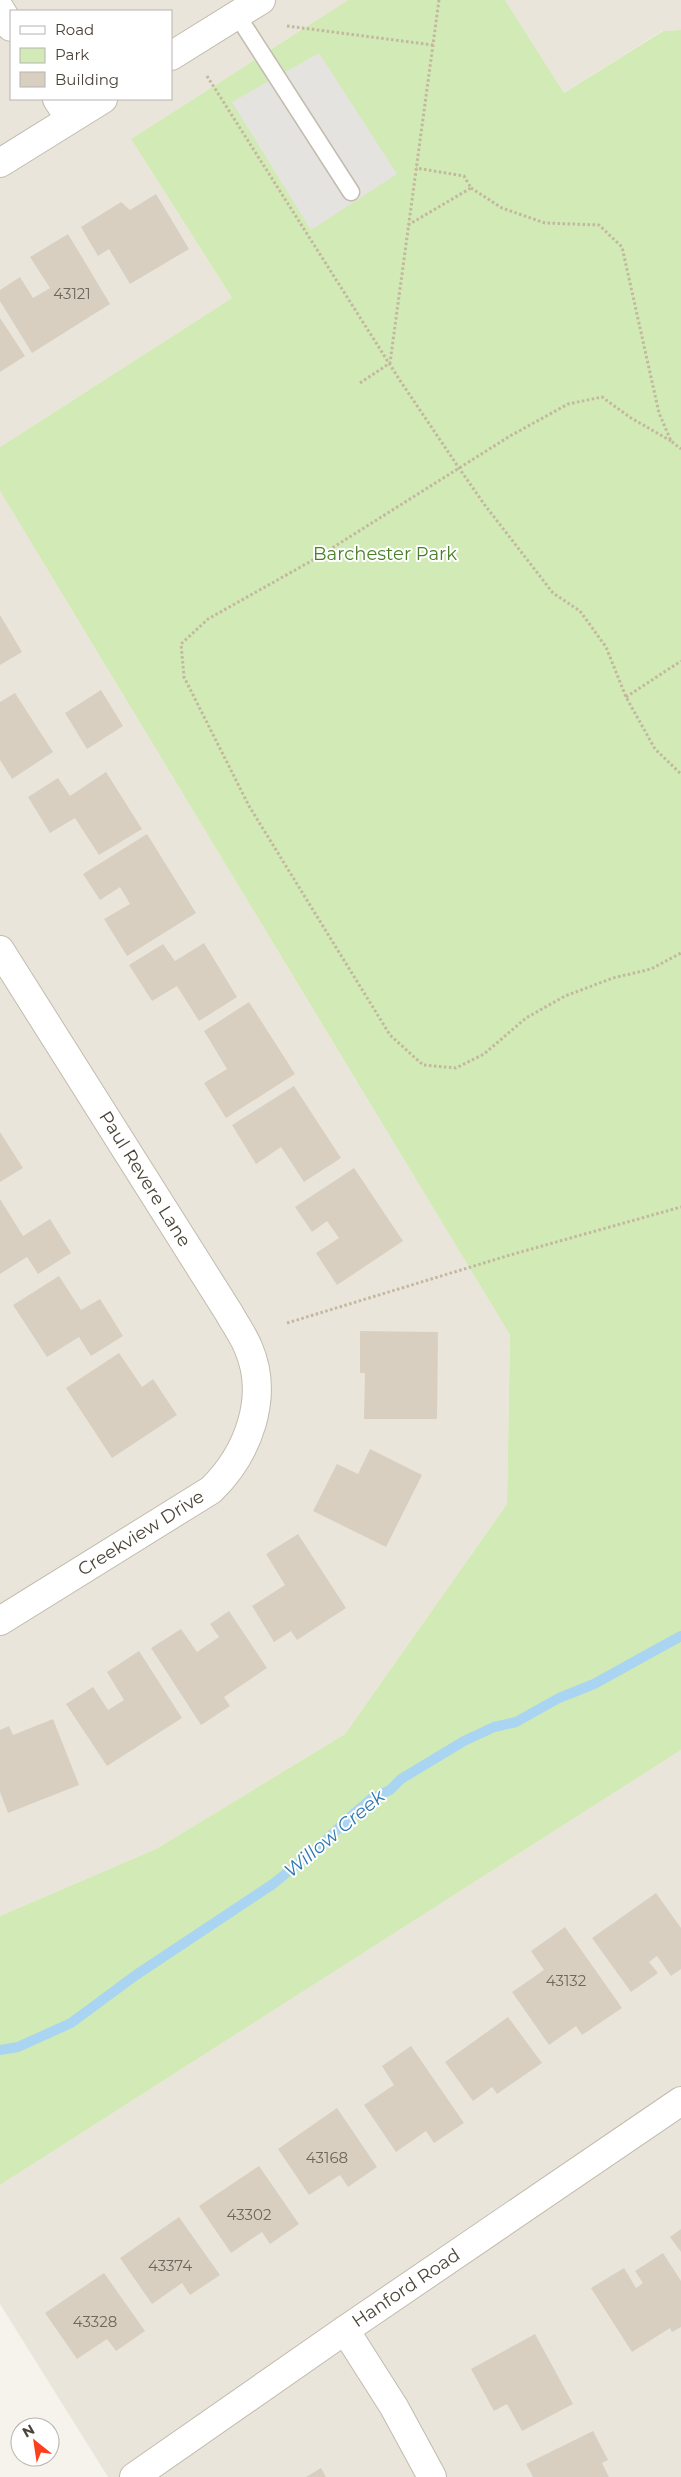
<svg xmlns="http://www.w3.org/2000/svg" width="681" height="2477" font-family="Montserrat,sans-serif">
<rect width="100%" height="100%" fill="#f6f3ec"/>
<g fill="#eae5da" fill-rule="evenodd">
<path d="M0 0H348L131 139 232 298 0 447ZM11 11H171V99H11Z"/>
<path d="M505 0H681V30L662 31 564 93Z"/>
<path d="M0 491 510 1335 507 1504 345 1734 156 1849 0 1916Z"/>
<path d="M681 1750V2477H108L0 2304V2185Z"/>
</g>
<path fill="#d2eab5" d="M348 0H505L564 93 663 31 681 30V1750L0 2185V1916L156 1849 345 1734 507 1504 510 1335 0 491V447L232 298 131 139Z"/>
<path fill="#e5e3e0" d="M319 53 397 174 311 230 232 102Z"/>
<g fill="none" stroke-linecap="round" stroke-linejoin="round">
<path stroke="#a9d4f2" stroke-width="10" d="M0 2050 18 2047 71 2023 136 1975 273 1884 322 1844 350 1817 371 1799 390 1790 401 1779 464 1741 494 1727 516 1722 559 1698 594 1684 681 1636"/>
</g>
<g fill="#d8cfc1">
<path d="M156 194 189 249 130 284 109 249 98 256 81 227 121 202 130 210Z"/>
<path d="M68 234 110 304 32 353 0 301V290L20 277 33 298 50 288 30 257Z"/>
<path d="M0 318 25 356 0 372Z"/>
<path d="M0 615 22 652 0 665Z"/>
<path d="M101 690 123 726 87 749 65 713Z"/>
<path d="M15 693 53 752 12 779 0 760V702Z"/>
<path d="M106 772 142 829 99 855 75 818 50 833 28 797 58 778 70 796Z"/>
<path d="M147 834 196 913 127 956 104 919 130 904 120 887 100 900 83 874Z"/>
<path d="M204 943 237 997 199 1021 177 986 152 1001 129 965 163 944 175 961Z"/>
<path d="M249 1002 295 1074 226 1118 204 1083 227 1069 204 1031Z"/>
<path d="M294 1086 341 1158 304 1182 281 1147 256 1164 232 1125Z"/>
<path d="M0 1132 23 1168 0 1182Z"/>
<path d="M354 1168 403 1241 337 1285 316 1253 339 1238 327 1221 312 1232 295 1207Z"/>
<path d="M0 1199 23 1236 50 1219 71 1253 38 1274 27 1257 0 1274Z"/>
<path d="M59 1276 81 1310 100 1299 123 1336 91 1356 79 1337 47 1357 13 1305Z"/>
<path d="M360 1331 438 1332 437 1419H364L365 1373H360Z"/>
<path d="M119 1353 142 1387 153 1379 177 1415 112 1458 66 1388Z"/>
<path d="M370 1449 422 1475 386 1547 313 1511 337 1464 358 1474Z"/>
<path d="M298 1534 346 1608 297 1640 291 1631 274 1642 252 1606 285 1585 266 1554Z"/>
<path d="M229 1611 267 1668 224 1697 230 1706 201 1725 151 1648 181 1629 197 1652 219 1637 210 1624Z"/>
<path d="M139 1651 182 1718 107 1766 66 1704 93 1687 108 1710 124 1700 107 1672Z"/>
<path d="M53 1719 79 1785 8 1813 0 1792V1730L9 1726 13 1735Z"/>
<path d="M656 1893 681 1928V1969L671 1976 657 1956 649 1962 658 1973 631 1992 592 1938Z"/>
<path d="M565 1927 622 2008 582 2035 576 2026 549 2045 512 1992 544 1970 531 1951Z"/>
<path d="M508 2017 542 2063 497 2094 492 2087 473 2101 445 2062Z"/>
<path d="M411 2046 464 2123 434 2143 426 2131 396 2152 364 2105 394 2085 382 2066Z"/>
<path d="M337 2108 377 2167 348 2187 340 2175 309 2195 278 2149Z"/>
<path d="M259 2166 299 2224 270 2244 262 2232 231 2253 199 2206Z"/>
<path d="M179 2217 220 2275 190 2295 182 2283 152 2304 120 2258Z"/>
<path d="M681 2229V2252L670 2237Z"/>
<path d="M663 2253 681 2281V2327L672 2332 670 2328 632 2352 591 2288 624 2268 636 2288 643 2283 635 2271Z"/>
<path d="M104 2273 145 2331 116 2351 107 2339 77 2359 45 2313Z"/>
<path d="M535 2334 573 2404 522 2431 507 2404 494 2411 471 2369Z"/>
<path d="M593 2431 608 2460 602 2463 609 2477H533L526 2464Z"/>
<path d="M321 2468 326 2477H306Z"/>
</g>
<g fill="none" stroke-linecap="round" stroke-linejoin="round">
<defs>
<path id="service" d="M237 15 351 192"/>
<g id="minor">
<path d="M0 9 11 27"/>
<path d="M171 56 261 0"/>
<path d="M57 99 70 119"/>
<path d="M0 163 103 99"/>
<path d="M0 950 229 1313C235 1324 243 1335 248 1347 270 1397 248 1454 211 1490L0 1621"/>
<path d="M345 2330 394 2407 432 2477"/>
<path d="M134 2477 345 2330 681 2101"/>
</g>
</defs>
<use href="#service" stroke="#c2bbae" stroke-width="19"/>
<use href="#minor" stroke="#c2bbae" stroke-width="30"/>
<g stroke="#c4b79f" stroke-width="3" stroke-dasharray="2.5 2.5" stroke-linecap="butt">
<path d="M287 26 433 45"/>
<path d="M207 76 399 379 459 468 484 504 553 593 580 611 606 647 626 697 655 749 681 774"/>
<path d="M471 188 502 208 545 223 599 225 622 247 659 413 671 441 681 449"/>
<path d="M408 225 471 188 464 176 416 168"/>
<path d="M360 383 390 363 439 0"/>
<path d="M671 441 631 418 602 397 568 404 510 436 313 560 208 619 181 644 184 677 249 806 390 1035 423 1065 456 1068 484 1054 526 1018 565 996 613 978 651 969 681 953"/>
<path d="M626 697 681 661"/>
<path d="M287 1323 510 1255 681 1207"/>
</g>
<use href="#service" stroke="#fff" stroke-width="16"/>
<use href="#minor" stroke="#fff" stroke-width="28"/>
</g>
<g text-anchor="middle" stroke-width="4" stroke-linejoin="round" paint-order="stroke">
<g font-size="15" fill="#6e675b">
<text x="72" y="299">43121</text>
<text x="566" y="1986">43132</text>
<text x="327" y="2163">43168</text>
<text x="249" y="2220">43302</text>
<text x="170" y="2271">43374</text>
<text x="95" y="2327">43328</text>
</g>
<g font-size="18" fill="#4a7f2a" stroke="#fff">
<text x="385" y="560">Barchester Park</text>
</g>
<g font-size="18" fill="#4b4439" stroke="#fff">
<text transform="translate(145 1179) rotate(58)" y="6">Paul Revere Lane</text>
<text transform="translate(141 1533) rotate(-32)" y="6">Creekview Drive</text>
<text transform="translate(406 2288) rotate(-34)" y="6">Hanford Road</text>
</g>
<g font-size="19" font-style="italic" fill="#2e7ab2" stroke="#fff">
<text transform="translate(334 1833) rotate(-40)" y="7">Willow Creek</text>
</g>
</g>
<rect x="10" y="10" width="162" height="90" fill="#ffffff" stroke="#b7b4b0"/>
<rect x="20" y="26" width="25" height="8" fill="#ffffff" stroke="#b7b4b0"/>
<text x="55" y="35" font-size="15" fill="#4b4439">Road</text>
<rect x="20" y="48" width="25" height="15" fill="#d2eab5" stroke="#b7b4b0"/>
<text x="55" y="60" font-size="15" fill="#4b4439">Park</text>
<rect x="20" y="72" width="25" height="15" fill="#d8cfc1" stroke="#b7b4b0"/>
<text x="55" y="85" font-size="15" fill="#4b4439">Building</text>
<g transform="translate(35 2442) rotate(330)"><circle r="24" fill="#ffffff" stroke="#b7b4b0"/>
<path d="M0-4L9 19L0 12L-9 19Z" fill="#fc3f1d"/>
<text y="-8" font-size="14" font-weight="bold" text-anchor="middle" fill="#4b4439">N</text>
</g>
</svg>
